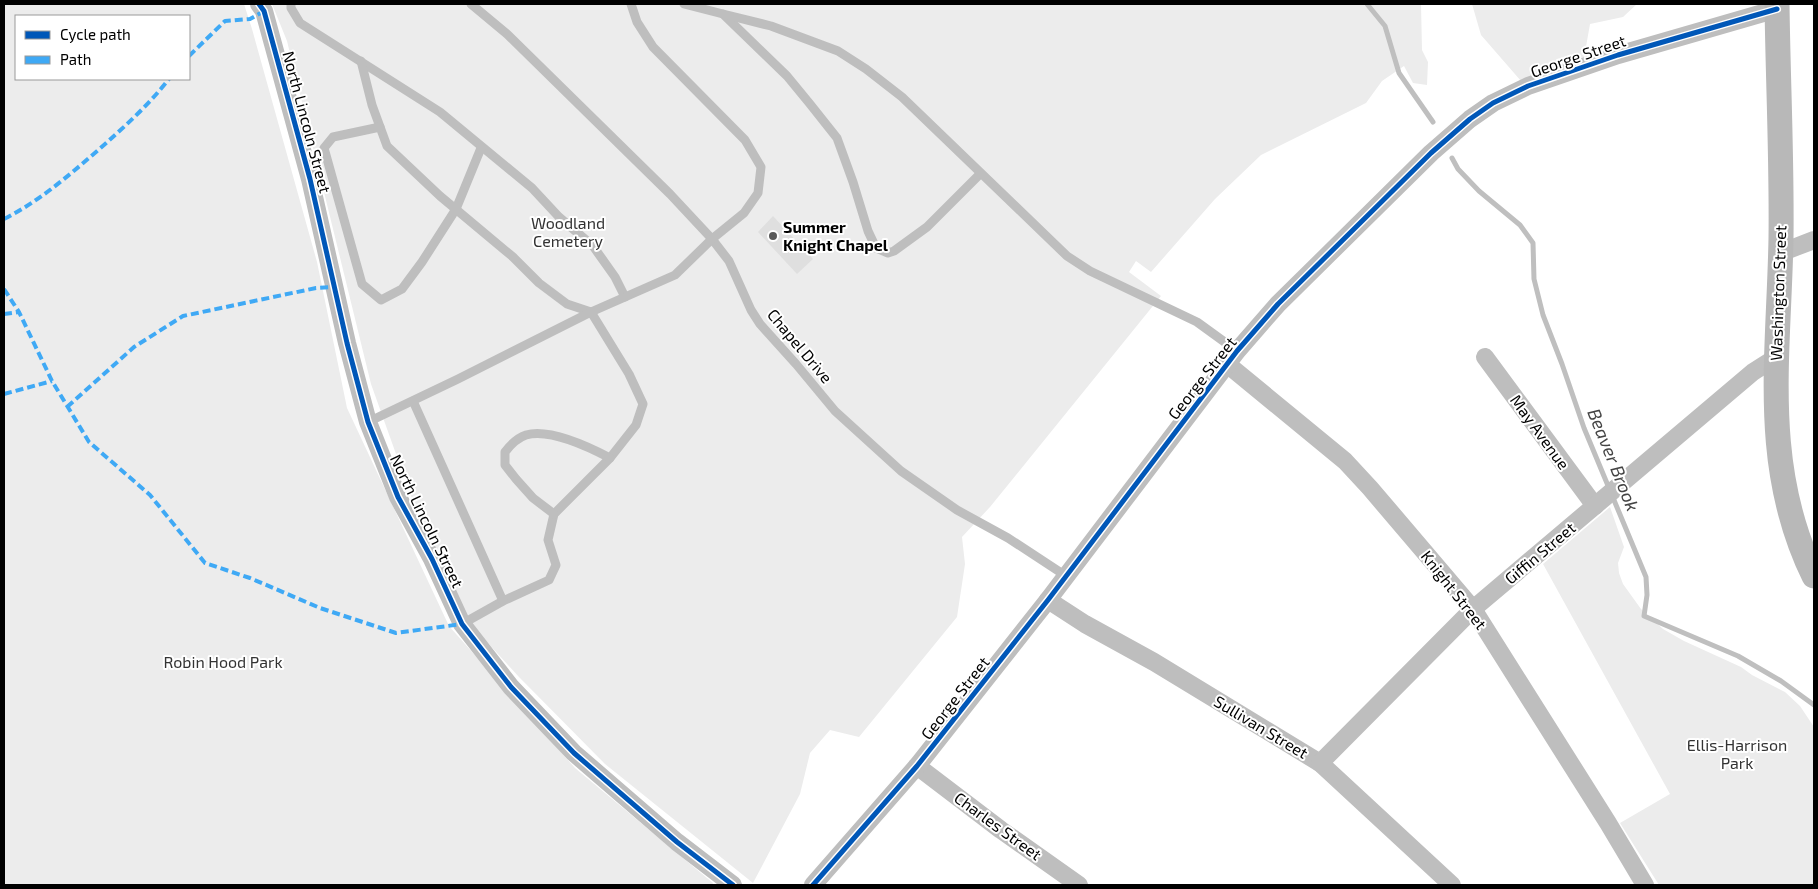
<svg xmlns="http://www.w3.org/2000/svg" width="1818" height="889" font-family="'Exo 2',sans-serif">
<rect width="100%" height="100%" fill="#fff"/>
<g fill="#ececec" fill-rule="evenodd">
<path d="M4 4H244L252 29 317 262 347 408 449 626 575 768 713 883 712 885H4ZM16 16H189V79H16Z"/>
<path d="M272 4H1421L1422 50 1428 62 1427 85 1413 83 1404 66 1382 81 1366 103 1261 155 1215 199 1151 272 1136 261 1129 272 1161 296 990 507 962 537 965 564 957 617 859 737 830 730 810 753 800 794 753 883 605 764 519 677 467 620 416 510 371 384 287 41Z"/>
<path d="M1472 4H1637L1623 17 1590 24 1584 58 1521 81 1481 35Z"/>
<path d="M1610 507 1624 547 1618 563 1619 573 1623 584 1641 609 1663 629 1684 641 1741 667 1752 675 1785 692 1800 706 1814 727V885H1659L1620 823 1670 794 1543 564Z"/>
</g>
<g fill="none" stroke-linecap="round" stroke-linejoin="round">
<g stroke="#bfbfbf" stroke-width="5">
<path d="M1367 4 1385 26 1399 73 1433 122"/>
<path d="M1452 158 1458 169 1479 191 1520 225 1533 243 1534 279 1543 315 1562 364 1584 428 1646 577 1647 595 1644 616 1738 656 1781 681 1814 705"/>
</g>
</g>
<path fill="#dfdfdf" d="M773 216 813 259 797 274 758 232Z"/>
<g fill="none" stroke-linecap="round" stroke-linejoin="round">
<g stroke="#bebebe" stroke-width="9">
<path d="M291 4V8L300 23 440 112 532 188 559 217 593 246 615 277 625 297"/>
<path d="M471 4 507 34 670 194 712 239 729 261 751 310 760 324 796 364 835 411 901 471 957 510 1008 538 1066 576"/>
<path d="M684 4 723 14 787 76 810 104 837 138 853 182 868 231 876 248 888 253 894 251 927 227 980 174"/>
<path d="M723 14 771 26 838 51 866 69 902 97 1067 256 1090 271 1197 322 1237 351"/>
<path d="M361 61 372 105 387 146 440 196 513 257 539 283 567 304 591 312 629 374 643 404 636 425 610 458 554 514 548 540 556 565 549 580 503 601 462 624"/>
<path d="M380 127 333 137 324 148 362 284 381 300 402 289 422 262 456 209 481 148"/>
<path d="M413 401 503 601"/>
<path d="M368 422 458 379 591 312 675 275 712 239 744 213 758 193 761 167 745 140 653 47 637 22 631 4"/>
<path d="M554 514 533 498 516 479 505 465V452C511 444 517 438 526 435 550 428 589 447 610 458"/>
</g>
<g stroke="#bebebe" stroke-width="18">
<path d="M259 4 264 11 310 179 347 343 368 422 398 497 432 559 462 624 511 687 574 753 677 842 733 885"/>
<path d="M1780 253 1814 240"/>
<path d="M1485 357 1595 506"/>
<path d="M1227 364 1345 461 1370 488 1473 609 1608 823 1645 885"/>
<path d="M1048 600 1085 624 1154 662 1320 763 1452 885"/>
<path d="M1320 763 1473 609 1753 372 1775 358"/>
<path d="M917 766 1001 830 1079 885"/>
<path d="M813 885 917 766 1048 600 1237 351 1278 304 1431 153 1470 119 1493 103 1528 86 1618 55 1777 9"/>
</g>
<path stroke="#b8b8b8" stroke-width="25" d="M1777 4C1778 82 1782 160 1781 238 1779 356 1760 466 1814 576"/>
<g stroke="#3fa9f5" stroke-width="4" stroke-dasharray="8 4" stroke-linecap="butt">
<path d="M189 56 225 21 250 19 264 11"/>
<path d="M4 219C38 202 67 177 96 152 123 128 147 107 169 79"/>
<path d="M4 289 19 312 52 381 89 442 150 495 205 563 250 578 320 608 396 633 462 624"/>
<path d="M4 314 19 312"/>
<path d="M4 394 52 381"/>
<path d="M67 407 134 347 183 316 316 288 335 287"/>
</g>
<defs>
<g id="cycleway">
<path d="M259 4 264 11 310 179 347 343 368 422 398 497 432 559 462 624 511 687 574 753 677 842 733 885"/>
<path d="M813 885 917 766 1048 600 1237 351 1278 304 1431 153 1470 119 1493 103 1528 86 1618 55 1777 9"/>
</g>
</defs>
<use href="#cycleway" stroke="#fff" stroke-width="8"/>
<use href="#cycleway" stroke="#0057b8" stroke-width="5"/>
</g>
<circle fill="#595959" stroke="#fff" stroke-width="2" cx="773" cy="236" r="5"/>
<g text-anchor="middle" stroke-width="4" stroke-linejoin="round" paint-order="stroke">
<g font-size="16" fill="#000" stroke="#fff">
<text transform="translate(1578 56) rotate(-19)" y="6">George Street</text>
<text transform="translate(307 122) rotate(75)" y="6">North Lincoln Street</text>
<text transform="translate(1778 293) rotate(-88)" y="6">Washington Street</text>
<text transform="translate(800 346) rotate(50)" y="6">Chapel Drive</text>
<text transform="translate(1202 378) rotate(-52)" y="6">George Street</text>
<text transform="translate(1540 432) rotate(54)" y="6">May Avenue</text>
<text transform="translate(427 521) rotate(64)" y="6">North Lincoln Street</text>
<text transform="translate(1540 553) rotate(-40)" y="6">Giffin Street</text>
<text transform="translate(1454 590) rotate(52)" y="6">Knight Street</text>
<text transform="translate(955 698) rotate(-52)" y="6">George Street</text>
<text transform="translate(1261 727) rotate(31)" y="6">Sullivan Street</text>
<text transform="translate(998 826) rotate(36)" y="6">Charles Street</text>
</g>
<g font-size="16" fill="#333" stroke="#fff">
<text x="568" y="229">Woodland<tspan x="568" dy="18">Cemetery</tspan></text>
<text x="223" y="668">Robin Hood Park</text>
<text x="1737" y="751">Ellis-Harrison<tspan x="1737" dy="18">Park</tspan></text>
</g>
<g font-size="16" font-weight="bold" fill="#000" stroke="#fff" text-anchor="start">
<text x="783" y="233">Summer<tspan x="783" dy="18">Knight Chapel</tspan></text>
</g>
<g font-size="18" font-style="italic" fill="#444" stroke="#fff">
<text transform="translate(1613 460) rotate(68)" y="6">Beaver Brook</text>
</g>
</g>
<rect width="1818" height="889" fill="none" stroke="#000000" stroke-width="10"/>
<rect x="15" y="15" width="175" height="65" fill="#ffffff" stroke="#999999"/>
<rect x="25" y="31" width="25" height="8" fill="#0057b8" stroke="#999999"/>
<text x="60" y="40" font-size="15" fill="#000000">Cycle path</text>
<rect x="25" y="56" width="25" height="8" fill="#3fa9f5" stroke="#999999"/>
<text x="60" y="65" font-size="15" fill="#000000">Path</text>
</svg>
